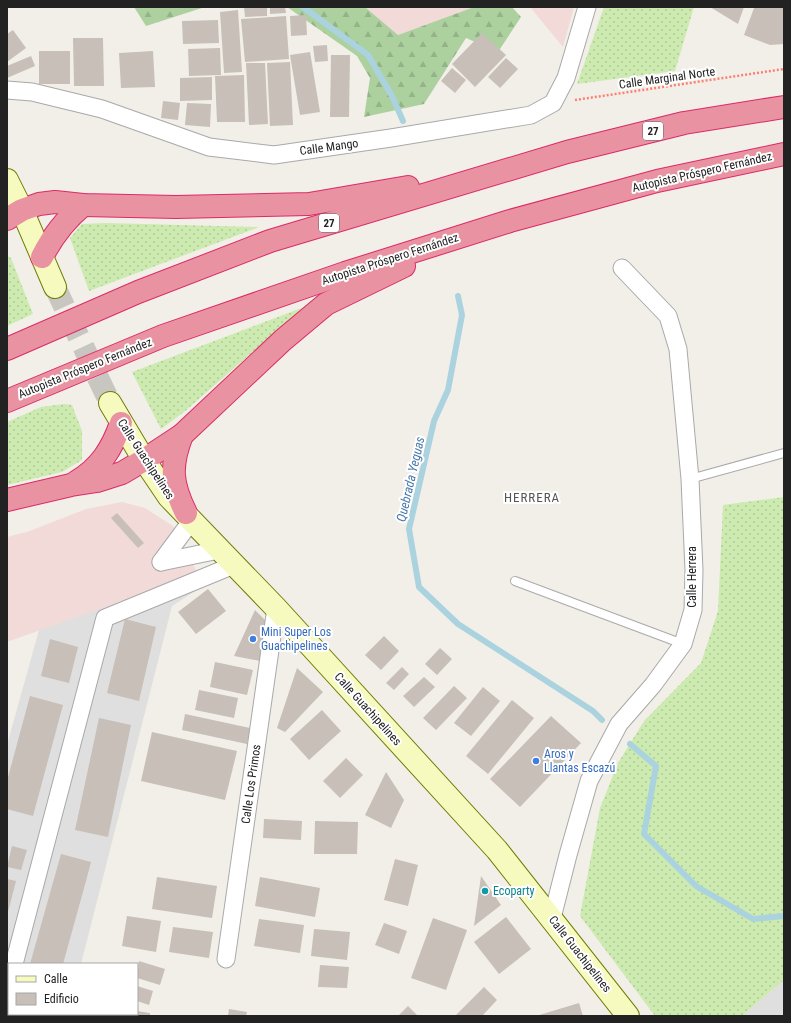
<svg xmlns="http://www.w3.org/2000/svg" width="791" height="1023" font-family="'Roboto Condensed',sans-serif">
<defs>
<pattern id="grass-dots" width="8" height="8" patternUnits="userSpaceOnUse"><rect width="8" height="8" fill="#cdebb0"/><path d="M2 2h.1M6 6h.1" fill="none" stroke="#b0c997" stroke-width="1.8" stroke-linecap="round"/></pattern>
<pattern id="forest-firs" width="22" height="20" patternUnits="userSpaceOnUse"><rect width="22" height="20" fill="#add19e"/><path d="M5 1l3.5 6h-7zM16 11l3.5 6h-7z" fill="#95b388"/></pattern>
</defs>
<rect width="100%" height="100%" fill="#f2efe9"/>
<g fill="#e0dfdf">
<path d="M198 574 206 584 172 606 81 964H9V1014H68V1016H7V745L39 630Z"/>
<path d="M784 980V1016H742Z"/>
</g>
<g fill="#f2dad9">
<path d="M365 7H474L398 35Z"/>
<path d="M530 7H574L563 47Z"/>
<path d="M122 502 145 508 173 526 198 574 7 642V537L27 532 86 509Z"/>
</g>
<g fill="url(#grass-dots)">
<path d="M604 7H694L675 71 577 84Z"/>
<path d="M106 223 259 227 89 291 70 238 82 224Z"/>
<path d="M7 256 11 258 33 314 7 326Z"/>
<path d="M304 307 184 412 161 429 132 372Z"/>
<path d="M64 404 72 405 82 431V460L62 472 7 485V422L41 407Z"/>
<path d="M784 497V980L742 1016H655L580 916 600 808 618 763 644 721 701 663 718 611 723 505Z"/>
</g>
<g fill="url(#forest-firs)">
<path d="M134 7H205L146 26Z"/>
<path d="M287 7H365L398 35 474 7H512L521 17 498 52 466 38 424 104 364 117 370 78 357 56Z"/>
</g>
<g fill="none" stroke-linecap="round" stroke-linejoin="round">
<g stroke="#aad3df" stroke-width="6">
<path d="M303 7 368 55 392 96 403 121"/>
<path d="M458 296 462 315 448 390 434 421 409 529 419 587 458 624 593 711 602 720"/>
<path d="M630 744 656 766 644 834 696 886 753 919 784 916"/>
</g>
</g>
<g fill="#c7bfb8">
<path d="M244 7H267V16L245 17Z"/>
<path d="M270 7H285L286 13 270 14Z"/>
<path d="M710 7H744L738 24Z"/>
<path d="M752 7H784V44L770 45 744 35 754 8Z"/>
<path d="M238 10 242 72 224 73 220 12Z"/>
<path d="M306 15 307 35 291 36 290 16Z"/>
<path d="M286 16 289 59 245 62 241 19Z"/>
<path d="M218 20 219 43 183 44 182 21Z"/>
<path d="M13 30 26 48 7 62V34Z"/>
<path d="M482 33 506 55 475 87 452 64Z"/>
<path d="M73 38H103L104 86H74Z"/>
<path d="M327 45 328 61 315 62 313 46Z"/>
<path d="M220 48 221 75 189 76 188 49Z"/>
<rect x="39" y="51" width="31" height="33"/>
<path d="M153 51 155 87 121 88 119 53Z"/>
<path d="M310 52 320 112 300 115 290 55Z"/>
<path d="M331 55H350L349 117H330Z"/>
<path d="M31 56 35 66 7 78V66Z"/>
<path d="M506 58 518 69 500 88 488 77Z"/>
<path d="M290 62 293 125 270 126 267 63Z"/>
<path d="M246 63H265L268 124 249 125Z"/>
<path d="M452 68 466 80 455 93 441 81Z"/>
<path d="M244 75 245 122H217L215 76Z"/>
<path d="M212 77V100L180 101V78Z"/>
<path d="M163 101 180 103 178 120 161 118Z"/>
<path d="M187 103 211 104 210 127 185 125Z"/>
<path d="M117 513 144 543 138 548 111 518Z"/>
<path d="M208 589 226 611 196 634 178 612Z"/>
<path d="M255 610 266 621 260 661 234 656Z"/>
<path d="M125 619 156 627 139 701 107 693Z"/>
<path d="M384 636 399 651 381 670 365 655Z"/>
<path d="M50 639 78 647 69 683 41 676Z"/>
<path d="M440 648 452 659 437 675 425 664Z"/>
<path d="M215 662 253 670 247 695 210 687Z"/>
<path d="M402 667 409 674 394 690 386 683Z"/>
<path d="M297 668 323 692 285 732 277 728Z"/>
<path d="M424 677 435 687 414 707 403 696Z"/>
<path d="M454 686 467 698 436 730 423 718Z"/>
<path d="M483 687 500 701 471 736 454 723Z"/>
<path d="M199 690 238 698 234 718 195 710Z"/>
<path d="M30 696 63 705 33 816 7 809V781Z"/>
<path d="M512 700 534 718 488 774 466 756Z"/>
<path d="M322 710 341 731 309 760 290 739Z"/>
<path d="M185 714 250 728 247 744 182 730Z"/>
<path d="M551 716 581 743 520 807 490 779Z"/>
<path d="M99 718 131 725 108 837 75 830Z"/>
<path d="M152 732 237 751 225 800 141 781Z"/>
<path d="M346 758 363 775 340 798 323 781Z"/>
<path d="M386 772 404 800 391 828 365 815Z"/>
<path d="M264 819 302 821 301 840 263 838Z"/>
<path d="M315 821 358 822 357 854H314Z"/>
<path d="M12 846 27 850 21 870 7 867Z"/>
<path d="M61 854 91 862 86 881 63 964H30Z"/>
<path d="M395 859 418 865 408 906 384 900Z"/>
<path d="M481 876 501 905 474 926Z"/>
<path d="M157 877 217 886 212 918 152 909Z"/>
<path d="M260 877 320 888 315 917 255 906Z"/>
<path d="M7 879 16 881 8 912H7Z"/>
<path d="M127 916 161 921 156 952 122 946Z"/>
<path d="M506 917 531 949 499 974 474 942Z"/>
<path d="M433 918 467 930 446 990 411 978Z"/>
<path d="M259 919 304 925 300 953 254 946Z"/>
<path d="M384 923 407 931 399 954 375 945Z"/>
<path d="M173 927 213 932 209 958 169 952Z"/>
<path d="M314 929 350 932 347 960 311 956Z"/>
<path d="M139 961 165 969 160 985 137 978Z"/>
<path d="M320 965 349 967 347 988 318 987Z"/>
<path d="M137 986 153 991 149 1005 137 1001Z"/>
<path d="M484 987 497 1000 482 1016H455Z"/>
<path d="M579 1003 583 1016H536Z"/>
<path d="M408 1006 418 1016H398Z"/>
<path d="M229 1009 247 1012 246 1016H228Z"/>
<path d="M137 1011 150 1013V1016H101V1014H137Z"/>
<path d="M15 1014H48V1016H14Z"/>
</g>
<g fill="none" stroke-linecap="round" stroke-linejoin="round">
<path stroke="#c8c6c1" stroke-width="22" stroke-dasharray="22 11" stroke-linecap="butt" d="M55 287 110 403"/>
<defs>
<g id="lane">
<path d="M690 479 784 453"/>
<path d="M515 581 683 644"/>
</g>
<g id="street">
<path d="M7 90 32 92 102 109 209 147 274 155 391 138 531 115 553 103 566 78 587 7"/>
<path d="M161 562 219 550"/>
<path d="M161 562 192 520"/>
<path d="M552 918 568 855 589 781 619 724 653 685 683 644 693 610 694 570 690 479 678 349 668 316 622 268"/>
<path d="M226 959 276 608"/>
<path d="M14 964 105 618 234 565"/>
<path d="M7 990 9 982"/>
<path d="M78 1016V1014"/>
</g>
<g id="secondary">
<path d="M7 180 22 210 55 287"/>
<path d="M110 403 144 460 169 497 276 608 497 850 628 1016"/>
</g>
<g id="highway">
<path d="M7 219 22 210 39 204 55 202 83 205 176 207 309 204 408 187"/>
<path d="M42 257C53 235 65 220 83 205"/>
<path d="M7 349 138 292 270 241 567 152 684 123 784 107"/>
<path d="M7 401 163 336 345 273 510 221 657 181 784 154"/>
<path d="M182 435C170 466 171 483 186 513"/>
<path d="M76 482C100 468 112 449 121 423"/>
<path d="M7 500 71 485 97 481 122 473 144 460 182 435 283 340 326 304 404 266"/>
</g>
</defs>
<use href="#lane" stroke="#a9a9a9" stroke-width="10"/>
<use href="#street" stroke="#a9a9a9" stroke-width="19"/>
<use href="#secondary" stroke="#707d05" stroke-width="24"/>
<use href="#highway" stroke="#dc2a67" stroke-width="24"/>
<path stroke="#fa8072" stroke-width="2.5" stroke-dasharray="2 2" stroke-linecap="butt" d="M575 100 784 69"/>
<use href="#lane" stroke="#fff" stroke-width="8"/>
<use href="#street" stroke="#fff" stroke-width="17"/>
<use href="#secondary" stroke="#f7fabf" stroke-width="22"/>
<use href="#highway" stroke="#e892a2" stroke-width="22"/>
</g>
<g fill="#3f7fe0" stroke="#fff" stroke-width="1.5">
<circle cx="253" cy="639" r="4"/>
<circle cx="536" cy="761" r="4"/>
</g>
<circle fill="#0f9aa8" stroke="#fff" stroke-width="1.5" cx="485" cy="891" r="4"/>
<g text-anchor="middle" stroke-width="4" stroke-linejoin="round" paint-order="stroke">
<g fill="#fff" stroke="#646464" stroke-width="1">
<rect x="643" y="122" width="20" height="18" rx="3"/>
<rect x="319" y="214" width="20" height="18" rx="3"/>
</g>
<g font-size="11" font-weight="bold" fill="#222">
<text x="653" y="135">27</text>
<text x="329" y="227">27</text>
</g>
<g font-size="12" fill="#222" stroke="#fff">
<text transform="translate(667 78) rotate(-8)" y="4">Calle Marginal Norte</text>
<text transform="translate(329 147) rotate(-8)" y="4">Calle Mango</text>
<text transform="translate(702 172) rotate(-13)" y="4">Autopista Próspero Fernández</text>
<text transform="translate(390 259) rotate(-18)" y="4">Autopista Próspero Fernández</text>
<text transform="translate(85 368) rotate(-22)" y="4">Autopista Próspero Fernández</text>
<text transform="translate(146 459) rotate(57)" y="4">Calle Guachipelines</text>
<text transform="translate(692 577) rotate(-90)" y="4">Calle Herrera</text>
<text transform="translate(368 709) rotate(48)" y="4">Calle Guachipelines</text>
<text transform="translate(251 784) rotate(-82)" y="4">Calle Los Primos</text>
<text transform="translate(580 954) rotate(52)" y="4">Calle Guachipelines</text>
</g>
<g font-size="12" fill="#366cbe" stroke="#fff" text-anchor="start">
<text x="261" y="636">Mini Super Los<tspan x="261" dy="14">Guachipelines</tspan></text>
<text x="544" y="758">Aros y<tspan x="544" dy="14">Llantas Escazú</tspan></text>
</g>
<g font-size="12" fill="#0d838f" stroke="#fff" text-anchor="start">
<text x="493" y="895">Ecoparty</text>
</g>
<g font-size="13" font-style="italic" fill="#4a7aab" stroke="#fff">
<text transform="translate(410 479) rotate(-77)" y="5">Quebrada Yeguas</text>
</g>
<g font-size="13" letter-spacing="1" fill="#555" stroke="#fff">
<text x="532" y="502">HERRERA</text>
</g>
</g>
<rect width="791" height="1023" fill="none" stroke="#222222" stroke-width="16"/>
<rect x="8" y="963" width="130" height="52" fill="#ffffff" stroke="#a7a7a7"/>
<rect x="16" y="976" width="20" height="6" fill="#f7fabf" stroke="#a7a7a7"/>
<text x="44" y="983" font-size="12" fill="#222222">Calle</text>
<rect x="16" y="993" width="20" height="12" fill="#c7bfb8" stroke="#a7a7a7"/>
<text x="44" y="1003" font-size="12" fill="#222222">Edificio</text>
</svg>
